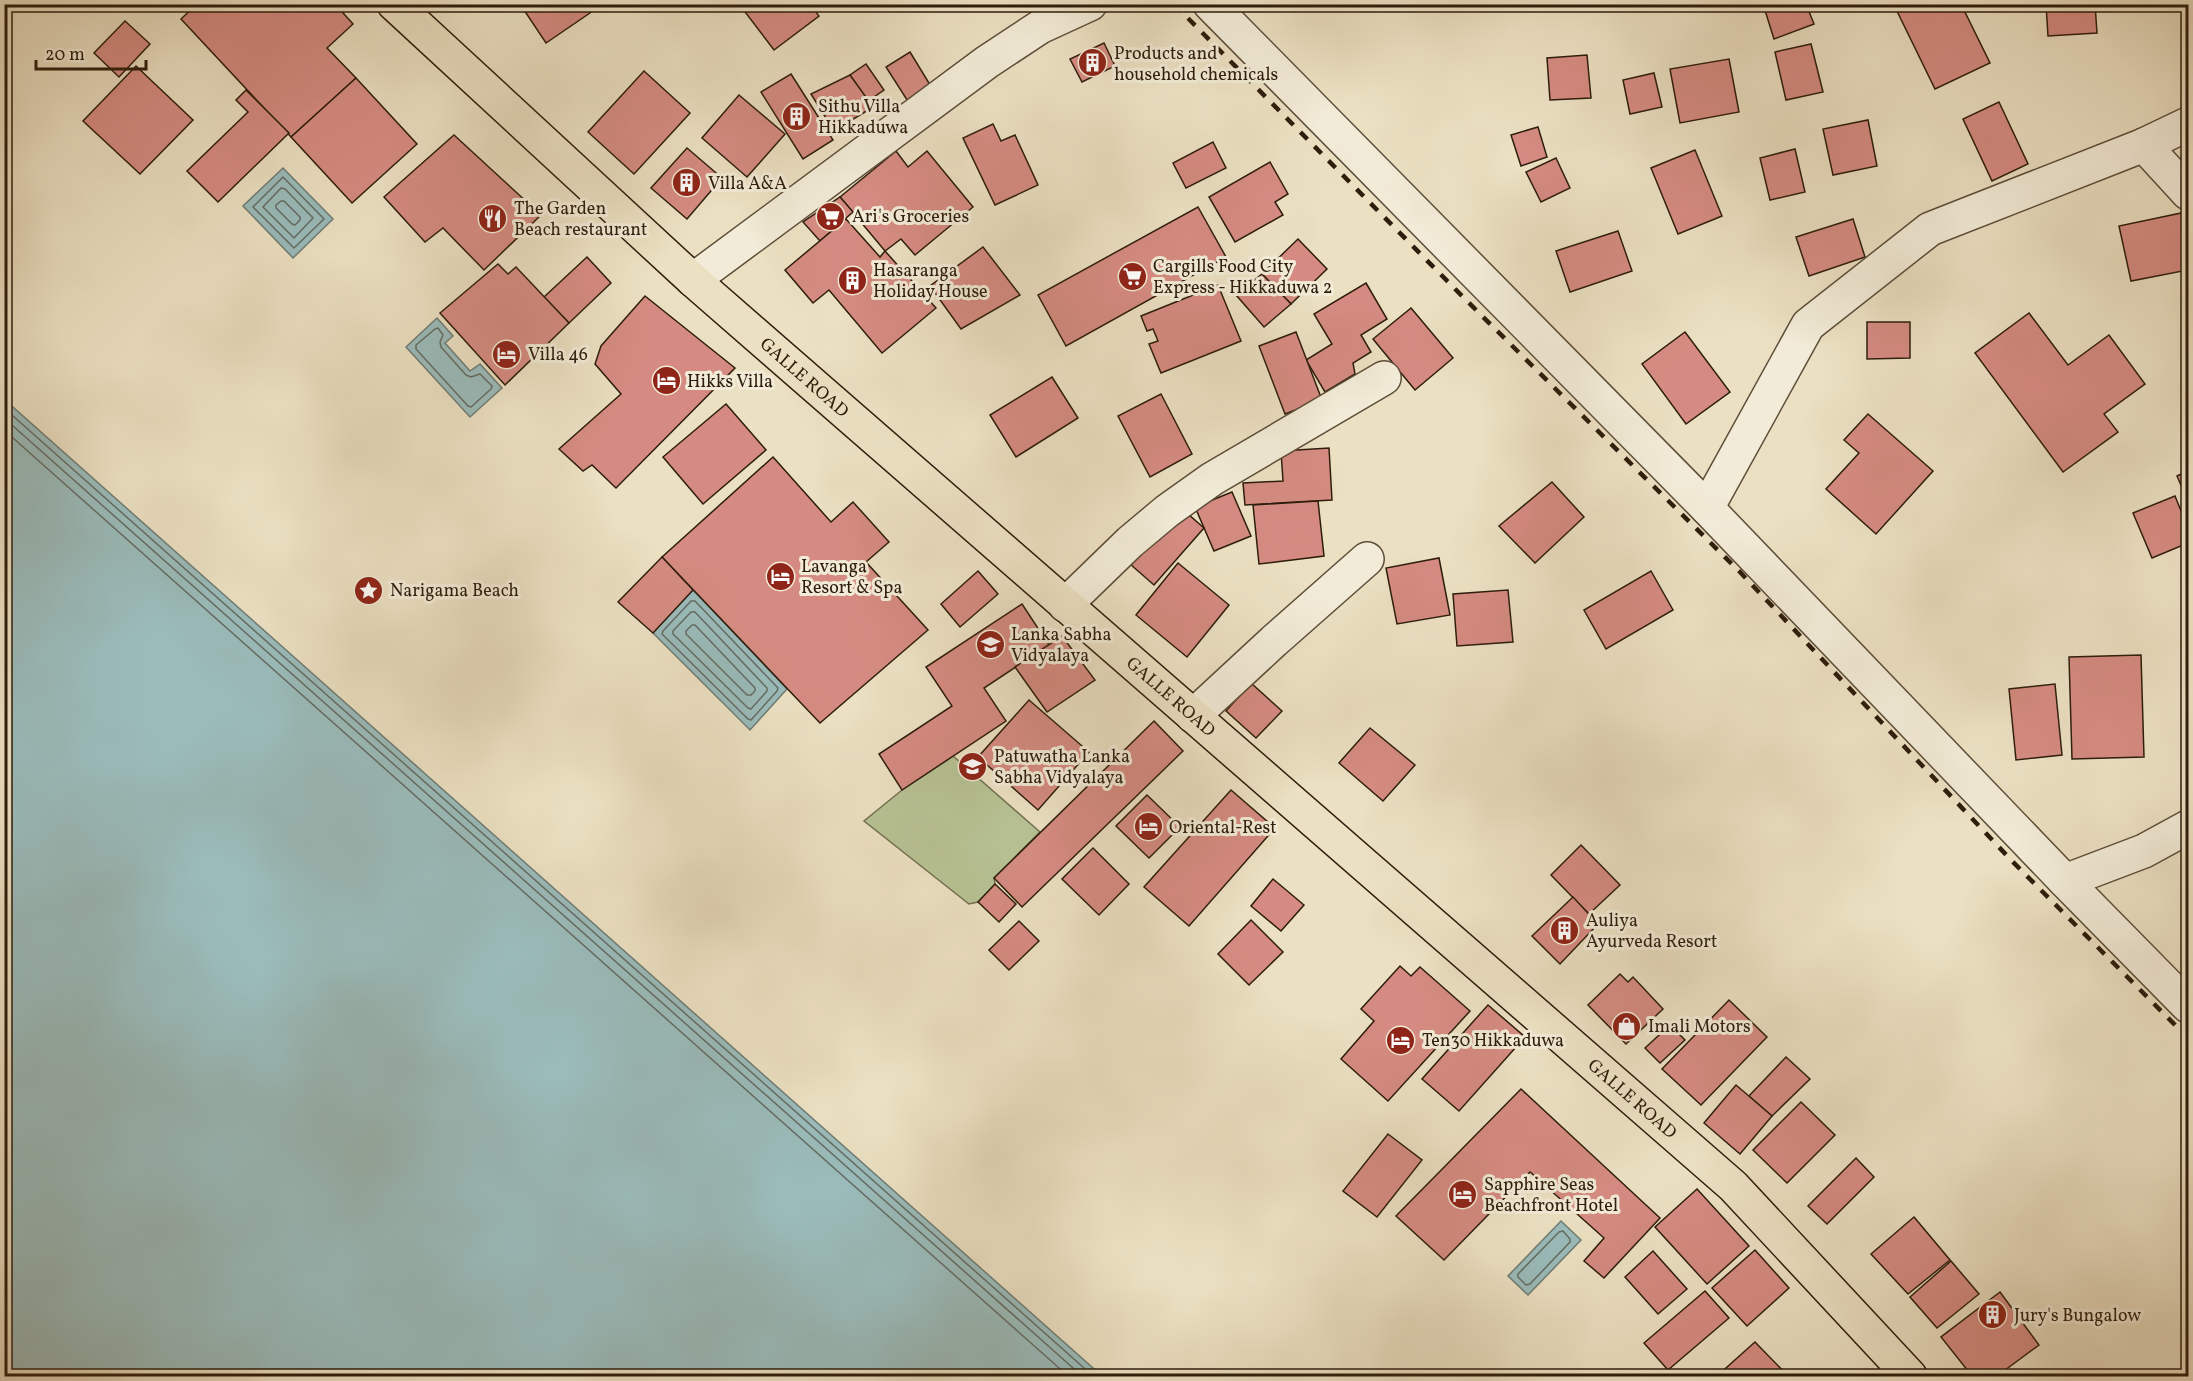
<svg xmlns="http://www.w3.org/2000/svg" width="2193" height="1381" font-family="Vollkorn,serif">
<rect width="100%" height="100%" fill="#ebe0c2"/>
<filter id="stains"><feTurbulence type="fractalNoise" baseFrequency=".00333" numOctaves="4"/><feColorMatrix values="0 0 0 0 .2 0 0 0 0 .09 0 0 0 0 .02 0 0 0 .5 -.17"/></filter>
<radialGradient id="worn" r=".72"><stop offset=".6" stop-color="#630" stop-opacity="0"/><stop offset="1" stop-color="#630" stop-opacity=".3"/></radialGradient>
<path fill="#b7c294" stroke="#727050" stroke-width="1.5" d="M953 756 1040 832 994 878 995 884 978 902 969 904 864 821 902 790Z"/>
<g fill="#9abbba" stroke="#6f7c74" stroke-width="1.5">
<path d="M283 168 333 219 293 258 243 206Z"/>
<path d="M437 318 453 336 445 343 470 371 480 364 502 388 470 417 406 347Z"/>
<path d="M4 400H5L1102 1376H5Z"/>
<path d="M693 590 787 689 750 730 653 633Z"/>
<path d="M1561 1221 1581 1240 1528 1295 1508 1276Z"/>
</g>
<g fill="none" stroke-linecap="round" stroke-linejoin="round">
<g stroke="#646c63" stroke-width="1.5">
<path d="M283 177 324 219 294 248 253 207Z"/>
<path d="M281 188 285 189 313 218 294 238 263 207Z"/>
<path d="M281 201H284L300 217V220L295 225 292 224 276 208V205Z"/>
<path d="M438 328 443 335 440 342 441 347 466 375 471 377 480 374 492 386 491 389 471 407 468 406 416 349V345L435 329Z"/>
<path d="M4 408 1093 1376"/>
<path d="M4 418 1082 1376"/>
<path d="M4 430 1068 1376"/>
<path d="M691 601H695L778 688 777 691 751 720 748 719 662 634 663 631Z"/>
<path d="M691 612H695L767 688V691L751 709 748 708 673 634V631Z"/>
<path d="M692 625H695L755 688V691L751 695H747L686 634V631Z"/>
<path d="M1563 1231 1570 1239V1242L1530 1284 1526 1285 1518 1277V1274L1559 1232Z"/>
</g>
</g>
<g fill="#d58b81" stroke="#2e1d0c" stroke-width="1.5">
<path d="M197 4H335L353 24 327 48 356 78 291 137 181 19Z"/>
<path d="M520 4H603L546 43Z"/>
<path d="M739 4H810L819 16 774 50Z"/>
<path d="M1763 4H1806L1814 24 1774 39Z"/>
<path d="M1961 4 1990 63 1935 89 1894 5Z"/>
<path d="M2046 4H2095L2097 33 2048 36Z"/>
<path d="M125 21 150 44 119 77 94 53Z"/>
<path d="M1104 43 1115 66 1082 82 1070 59Z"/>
<path d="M1811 44 1823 92 1786 100 1775 52Z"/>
<path d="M910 52 932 88 909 103 886 67Z"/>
<path d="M1587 55 1591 98 1550 100 1547 58Z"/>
<path d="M1729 59 1739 112 1680 123 1670 69Z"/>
<path d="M866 64 884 90 868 101 850 75Z"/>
<path d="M136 66 193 120 140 174 83 121Z"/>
<path d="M644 71 690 113 634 174 588 132Z"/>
<path d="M1654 73 1662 107 1630 114 1623 80Z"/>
<path d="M791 74 833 140 803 159 761 92Z"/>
<path d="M850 75 873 107 834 131 811 94Z"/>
<path d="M356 78 417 144 352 203 291 137Z"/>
<path d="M246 90 289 133 218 202 187 171 248 112 236 100Z"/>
<path d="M739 95 785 134 747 177 702 138Z"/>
<path d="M1999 102 2028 164 1992 181 1963 119Z"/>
<path d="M1868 120 1877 166 1833 175 1823 129Z"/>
<path d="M993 124 1001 141 1015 135 1038 185 995 205 963 138Z"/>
<path d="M1538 127 1547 157 1521 166 1511 135Z"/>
<path d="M454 135 541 215 484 270 443 228 425 242 384 197Z"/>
<path d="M1213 142 1226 168 1186 188 1173 163Z"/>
<path d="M687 148 722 178 687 219 651 188Z"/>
<path d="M1795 149 1805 192 1770 200 1760 158Z"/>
<path d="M1695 150 1722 216 1678 234 1651 168Z"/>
<path d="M896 151 908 167 927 151 973 207 915 255 901 239 885 251 840 197Z"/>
<path d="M1556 158 1570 188 1541 202 1526 172Z"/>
<path d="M1270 162 1288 194 1275 202 1283 215 1235 242 1209 197Z"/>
<path d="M840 197 853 212 820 241 803 222Z"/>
<path d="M1198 207 1226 257 1066 346 1038 295Z"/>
<path d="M2186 212 2188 223V270L2131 281 2119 226Z"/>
<path d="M846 219 880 257 885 251 936 308 882 353 829 290 813 303 785 270Z"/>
<path d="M1853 219 1865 257 1809 276 1796 237Z"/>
<path d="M1618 231 1632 271 1570 292 1556 251Z"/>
<path d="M1298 239 1327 269 1291 304 1262 274Z"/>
<path d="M983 247 1020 295 961 329 930 286Z"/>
<path d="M587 257 611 283 569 323 544 297Z"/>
<path d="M498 264 508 274 516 267 569 323 505 385 440 313Z"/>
<path d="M1262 274 1291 304 1264 327 1236 295Z"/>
<path d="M1366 283 1387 319 1361 335 1371 352 1353 363 1355 374 1325 392 1306 360 1332 344 1314 314Z"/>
<path d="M1218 285 1241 341 1161 373 1149 344 1158 341 1153 329 1147 331 1141 316Z"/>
<path d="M645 296 735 368 616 488 592 465 583 471 559 449 621 394 595 364 601 346Z"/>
<path d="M1411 308 1453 358 1415 390 1373 339Z"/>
<path d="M2029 313 2068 365 2109 335 2145 384 2104 414 2118 432 2063 472 1975 353Z"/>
<path d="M1867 322H1910V358L1867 359Z"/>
<path d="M1296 332 1322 400 1285 414 1259 346Z"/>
<path d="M1685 332 1730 392 1686 424 1642 364Z"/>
<path d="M1052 377 1078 418 1016 457 990 415Z"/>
<path d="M1161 394 1192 454 1150 477 1118 416Z"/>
<path d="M726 404 766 450 703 504 663 457Z"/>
<path d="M1868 414 1933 471 1876 534 1826 489 1859 453 1844 440Z"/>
<path d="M1329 448 1332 500 1245 505 1243 483 1283 481 1281 451Z"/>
<path d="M773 457 831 522 853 502 889 542 866 562 928 630 820 723 662 557Z"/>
<path d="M2188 471V502L2177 476Z"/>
<path d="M1552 482 1584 517 1535 563 1499 526Z"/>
<path d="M1232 492 1251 536 1214 551 1195 507Z"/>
<path d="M2175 496 2188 528V543L2152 558 2133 513Z"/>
<path d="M1318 501 1324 556 1259 564 1253 505Z"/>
<path d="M1180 507 1204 528 1154 585 1130 564Z"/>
<path d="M662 557 693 590 653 633 618 602Z"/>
<path d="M1439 558 1450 615 1397 624 1386 568Z"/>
<path d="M1178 563 1229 605 1187 657 1136 615Z"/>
<path d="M978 571 998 594 960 627 941 604Z"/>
<path d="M1651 571 1673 610 1606 649 1584 610Z"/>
<path d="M1508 590 1513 642 1457 646 1453 594Z"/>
<path d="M1022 604 1049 645 984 688 1006 721 902 790 879 754 952 706 926 667Z"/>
<path d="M1062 636 1095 680 1047 712 1015 667Z"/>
<path d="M2141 655 2144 757 2072 759 2069 657Z"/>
<path d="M1251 683 1282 711 1256 738 1226 711Z"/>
<path d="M2055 684 2062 755 2016 760 2009 689Z"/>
<path d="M1029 700 1089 752 1038 810 978 757Z"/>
<path d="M1154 721 1183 751 1022 907 994 878Z"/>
<path d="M1370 728 1415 765 1383 801 1339 763Z"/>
<path d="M1231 790 1275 828 1189 926 1144 887Z"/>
<path d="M1147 795 1180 827 1149 858 1116 826Z"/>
<path d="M1581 845 1620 885 1589 914 1551 875Z"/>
<path d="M1093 848 1129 884 1099 915 1062 879Z"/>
<path d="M1273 879 1304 905 1281 931 1251 906Z"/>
<path d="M995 884 1016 904 999 922 978 902Z"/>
<path d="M1573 897 1598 924 1560 964 1532 936Z"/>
<path d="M1251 920 1283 952 1249 985 1218 954Z"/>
<path d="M1019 921 1039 941 1009 970 989 950Z"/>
<path d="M1400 966 1411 976 1420 967 1470 1011 1388 1101 1341 1059 1374 1021 1361 1009Z"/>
<path d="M1620 974 1628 982 1633 977 1663 1009 1626 1044 1588 1005Z"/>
<path d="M1729 1000 1767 1037 1701 1105 1662 1069Z"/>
<path d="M1488 1005 1525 1037 1459 1111 1422 1079Z"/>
<path d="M1670 1025 1685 1040 1660 1063 1645 1048Z"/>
<path d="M1786 1057 1810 1079 1772 1116 1749 1096Z"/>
<path d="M1736 1085 1772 1116 1740 1154 1704 1123Z"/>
<path d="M1521 1089 1660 1218 1604 1278 1584 1261 1604 1238 1530 1172 1444 1260 1396 1216Z"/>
<path d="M1801 1102 1835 1135 1787 1183 1753 1150Z"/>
<path d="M1388 1134 1422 1160 1377 1217 1343 1191Z"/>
<path d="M1856 1158 1874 1177 1827 1224 1808 1206Z"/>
<path d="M1697 1189 1749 1246 1707 1284 1655 1227Z"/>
<path d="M1914 1217 1950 1260 1908 1294 1871 1254Z"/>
<path d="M1755 1250 1789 1288 1747 1326 1712 1288Z"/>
<path d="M1653 1251 1687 1289 1658 1314 1625 1277Z"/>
<path d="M1951 1261 1979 1294 1937 1328 1910 1297Z"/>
<path d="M1705 1291 1729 1318 1668 1370 1644 1343Z"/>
<path d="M2000 1292 2039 1345 1997 1376H1972L1941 1337Z"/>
<path d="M1755 1342 1788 1376H1717Z"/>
</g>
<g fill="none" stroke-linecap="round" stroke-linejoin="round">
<defs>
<g id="minor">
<path d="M1210 4 1707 508 2065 881 2188 1006"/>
<path d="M2144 145 2188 124"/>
<path d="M693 280 987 62 1040 27 1090 4"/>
<path d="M1707 508 1808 325 1930 229 2144 145 2188 193"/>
<path d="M1065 605 1130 542 1167 511 1212 479 1384 378"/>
<path d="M1193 716 1274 641 1367 559"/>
<path d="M2065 881 2144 851 2188 827"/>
</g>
<g id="highway">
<path id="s1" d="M394 4 693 280 1733 1186 1910 1376"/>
</g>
</defs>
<use href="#minor" stroke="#5d4e3a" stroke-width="36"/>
<use href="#highway" stroke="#2e1d0c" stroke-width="36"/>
<use href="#minor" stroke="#f2ebd7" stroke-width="33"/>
<use href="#highway" stroke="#ebe0c2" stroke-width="33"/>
<path stroke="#2e1d0c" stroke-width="4.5" stroke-dasharray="10 10" stroke-linecap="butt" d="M1174 4 1463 297 1740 572 2012 861 2188 1038"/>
</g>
<defs>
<symbol id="building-disc" viewBox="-11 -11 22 22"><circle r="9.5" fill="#8f2418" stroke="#f2ebd7"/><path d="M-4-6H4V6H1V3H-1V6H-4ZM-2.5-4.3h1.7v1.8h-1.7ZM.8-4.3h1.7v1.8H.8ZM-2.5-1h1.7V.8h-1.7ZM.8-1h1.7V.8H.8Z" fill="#fff"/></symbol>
<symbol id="supermarket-disc" viewBox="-11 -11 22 22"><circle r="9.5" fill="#8f2418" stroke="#f2ebd7"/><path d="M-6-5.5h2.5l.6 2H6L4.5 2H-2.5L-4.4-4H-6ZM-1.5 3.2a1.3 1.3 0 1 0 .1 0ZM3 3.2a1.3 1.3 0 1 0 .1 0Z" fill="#fff"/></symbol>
<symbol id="restaurant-disc" viewBox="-11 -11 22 22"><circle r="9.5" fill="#8f2418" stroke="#f2ebd7"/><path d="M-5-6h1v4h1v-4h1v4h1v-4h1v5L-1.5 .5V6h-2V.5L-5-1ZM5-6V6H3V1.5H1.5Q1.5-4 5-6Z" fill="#fff"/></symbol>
<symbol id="hotel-disc" viewBox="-11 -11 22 22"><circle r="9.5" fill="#8f2418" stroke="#f2ebd7"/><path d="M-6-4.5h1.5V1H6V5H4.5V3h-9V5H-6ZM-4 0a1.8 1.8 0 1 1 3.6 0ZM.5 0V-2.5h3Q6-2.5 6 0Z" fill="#fff"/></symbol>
<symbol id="sight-disc" viewBox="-11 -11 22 22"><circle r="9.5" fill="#8f2418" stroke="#f2ebd7"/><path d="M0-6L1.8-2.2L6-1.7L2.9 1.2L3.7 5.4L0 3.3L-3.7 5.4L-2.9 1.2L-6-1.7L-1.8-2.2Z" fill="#fff"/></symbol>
<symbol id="school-disc" viewBox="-11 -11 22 22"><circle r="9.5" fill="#8f2418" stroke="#f2ebd7"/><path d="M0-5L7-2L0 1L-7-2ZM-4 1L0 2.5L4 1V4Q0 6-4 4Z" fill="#fff"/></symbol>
<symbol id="shop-disc" viewBox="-11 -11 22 22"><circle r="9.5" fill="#8f2418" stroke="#f2ebd7"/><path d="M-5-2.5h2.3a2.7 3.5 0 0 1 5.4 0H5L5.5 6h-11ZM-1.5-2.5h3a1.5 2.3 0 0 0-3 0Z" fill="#fff"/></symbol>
</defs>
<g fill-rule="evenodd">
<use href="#building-disc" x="1076" y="46" width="33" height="33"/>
<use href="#building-disc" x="780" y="100" width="33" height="33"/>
<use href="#building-disc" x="670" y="166" width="33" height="33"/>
<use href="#supermarket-disc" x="814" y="200" width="33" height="33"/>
<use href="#restaurant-disc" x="476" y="202" width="33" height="33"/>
<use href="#supermarket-disc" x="1116" y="260" width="33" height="33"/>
<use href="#building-disc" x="836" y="264" width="33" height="33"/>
<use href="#hotel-disc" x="490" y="338" width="33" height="33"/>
<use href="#hotel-disc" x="650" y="364" width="33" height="33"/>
<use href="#hotel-disc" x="764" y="560" width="33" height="33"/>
<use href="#sight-disc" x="352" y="574" width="33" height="33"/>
<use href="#school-disc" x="974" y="628" width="33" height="33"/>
<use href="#school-disc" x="956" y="750" width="33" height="33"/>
<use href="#hotel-disc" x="1132" y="810" width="33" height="33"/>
<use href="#building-disc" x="1548" y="914" width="33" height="33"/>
<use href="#shop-disc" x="1610" y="1010" width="33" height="33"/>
<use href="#hotel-disc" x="1384" y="1024" width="33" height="33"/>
<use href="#hotel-disc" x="1446" y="1178" width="33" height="33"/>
<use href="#building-disc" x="1976" y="1298" width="33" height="33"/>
</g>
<g text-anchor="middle" stroke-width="6" stroke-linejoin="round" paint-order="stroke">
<g font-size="18" fill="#2e1d0c" stroke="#f2ebd7" text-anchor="start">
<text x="1114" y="59">Products and<tspan x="1114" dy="21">household chemicals</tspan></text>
<text x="818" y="112">Sithu Villa<tspan x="818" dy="21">Hikkaduwa</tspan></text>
<text x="708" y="189">Villa A&amp;A</text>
<text x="514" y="214">The Garden<tspan x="514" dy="21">Beach restaurant</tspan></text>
<text x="852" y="222">Ari's Groceries</text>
<text x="1153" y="272">Cargills Food City<tspan x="1153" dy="21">Express - Hikkaduwa 2</tspan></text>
<text x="873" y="276">Hasaranga<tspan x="873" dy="21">Holiday House</tspan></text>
<text x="528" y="360">Villa 46</text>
<text x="687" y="387">Hikks Villa</text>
<text x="801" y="572">Lavanga<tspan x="801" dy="21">Resort &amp; Spa</tspan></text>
<text x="390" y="596">Narigama Beach</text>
<text x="1011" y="640">Lanka Sabha<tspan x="1011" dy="21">Vidyalaya</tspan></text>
<text x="994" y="762">Patuwatha Lanka<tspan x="994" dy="21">Sabha Vidyalaya</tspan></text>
<text x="1169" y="833">Oriental-Rest</text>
<text x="1586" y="926">Auliya<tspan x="1586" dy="21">Ayurveda Resort</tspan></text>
<text x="1648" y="1032">Imali Motors</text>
<text x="1422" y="1046">Ten30 Hikkaduwa</text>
<text x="1484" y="1190">Sapphire Seas<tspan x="1484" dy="21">Beachfront Hotel</tspan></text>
<text x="2014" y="1321">Jury's Bungalow</text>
</g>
<g font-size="18" fill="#2e1d0c" stroke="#f2ebd7">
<text dy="6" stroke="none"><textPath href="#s1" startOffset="555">GALLE ROAD</textPath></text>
<text dy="6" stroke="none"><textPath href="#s1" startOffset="1041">GALLE ROAD</textPath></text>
<text dy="6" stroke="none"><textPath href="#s1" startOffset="1653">GALLE ROAD</textPath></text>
</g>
</g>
<rect width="2193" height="1381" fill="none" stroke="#ebe0c2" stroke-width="24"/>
<rect x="6" y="6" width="2181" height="1369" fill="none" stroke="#2e1d0c" stroke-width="3"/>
<rect x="12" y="12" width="2169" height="1357" fill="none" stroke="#2e1d0c" stroke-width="1.5"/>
<path d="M36 60v9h110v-9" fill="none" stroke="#2e1d0c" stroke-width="3"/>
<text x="45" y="60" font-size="18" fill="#2e1d0c" stroke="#f2ebd7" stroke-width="4.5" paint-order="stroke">20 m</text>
<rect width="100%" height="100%" filter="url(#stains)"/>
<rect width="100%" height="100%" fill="url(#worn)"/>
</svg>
